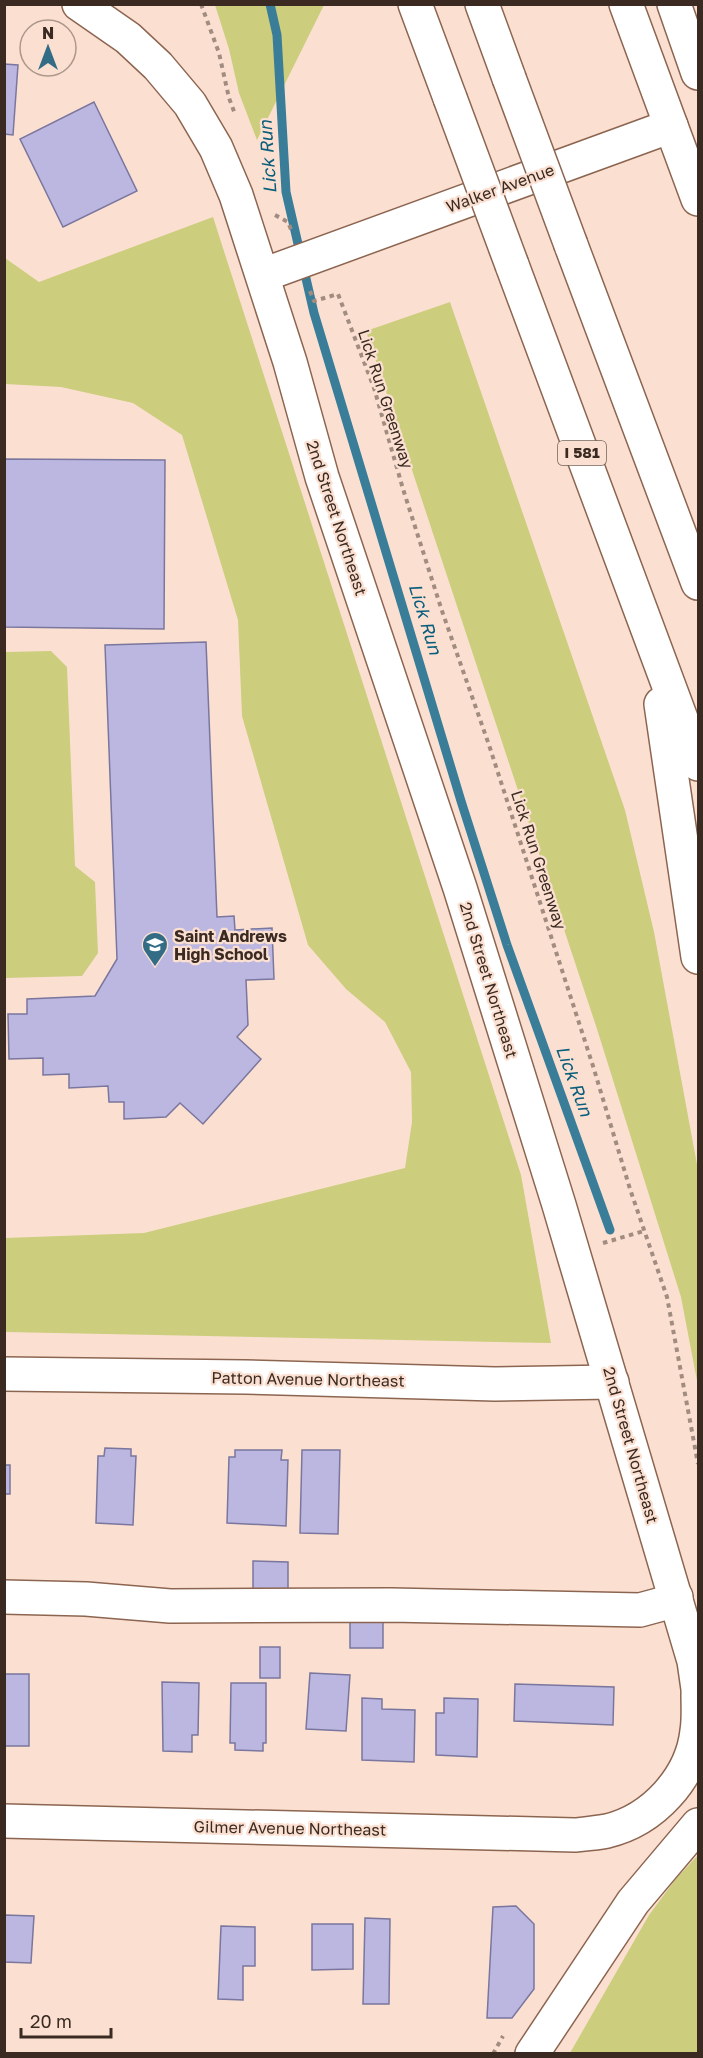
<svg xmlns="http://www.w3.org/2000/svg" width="703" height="2058" font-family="'Golos Text',sans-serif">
<rect width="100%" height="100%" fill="#fbe0d2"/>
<g fill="#cccd7d">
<path d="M215 5H324L257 140 239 93 229 49Z"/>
<path d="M213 217 521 1175 551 1343 5 1332V1238L144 1233 405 1168 412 1122 411 1072 385 1022 346 989 308 945 242 716 238 620 182 435 133 403 61 387 5 384V258L39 282Z"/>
<path d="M450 302 625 810 654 932 698 1170V1386L681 1297 597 1029 366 331Z"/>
<path d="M51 651 67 667 75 866 95 882 98 953 82 976 5 978V652Z"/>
<path d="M698 1855V2053H570L649 1915 675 1880Z"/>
</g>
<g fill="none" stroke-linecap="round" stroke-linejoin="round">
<path stroke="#397d99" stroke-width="9" d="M270 4 277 35 286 192 314 313 461 801 507 945 610 1230"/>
</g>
<g fill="#bbb7e1" stroke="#7a769d" stroke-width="1.5">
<path d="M4 64 18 65 13 135 4 134Z"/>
<path d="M94 102 137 191 63 227 20 139Z"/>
<path d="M4 459 165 460 164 629 4 627Z"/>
<path d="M206 642 217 917 234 916 235 930 272 928 274 979 246 980 248 1025 237 1037 261 1059 203 1124 180 1103 166 1117 124 1119V1102H109L108 1086 69 1088V1074L43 1075V1058L9 1059 8 1014H27V999L95 996 117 959 105 645Z"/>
<path d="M105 1448 131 1449V1456H136L133 1525 96 1523 98 1456H104Z"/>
<path d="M235 1450H282L281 1460H288L286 1526 227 1523 229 1457H235Z"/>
<path d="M302 1450H340L338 1534 300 1533Z"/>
<rect x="4" y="1465" width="6" height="29"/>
<path d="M253 1561 288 1562V1593L253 1592Z"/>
<rect x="350" y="1610" width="33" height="38"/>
<rect x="260" y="1647" width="20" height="31"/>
<path d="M310 1673 350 1675 346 1731 306 1729Z"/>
<rect x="4" y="1674" width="25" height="72"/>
<path d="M162 1682 199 1683 198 1735H192V1752L163 1751Z"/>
<path d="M231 1683H266V1743H263V1751L235 1750V1743H230Z"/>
<path d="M515 1684 614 1687 613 1725 514 1721Z"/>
<path d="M362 1698 382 1699V1709L415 1710 414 1762 362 1760Z"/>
<path d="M444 1698 478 1699 477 1757 436 1755V1713H444Z"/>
<path d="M516 1906 534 1924V1989L512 2018H487L493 1907Z"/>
<path d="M4 1915 34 1916 31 1963 4 1962Z"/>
<path d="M365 1918 390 1919 389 2004H363Z"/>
<path d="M312 1924H353V1969L312 1970Z"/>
<path d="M221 1926 255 1927V1966H243V2000L218 1999Z"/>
</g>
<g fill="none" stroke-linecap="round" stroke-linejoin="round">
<defs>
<g id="minor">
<path d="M79 4 128 38 158 66 190 104 216 148 236 195 290 362 322 477 460 888 559 1205 694 1661 698 1689"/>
<path d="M626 4 698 199"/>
<path d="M674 4 698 73"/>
<path d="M263 275 671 126"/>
<path d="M4 1374 245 1377 495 1384 612 1382"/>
<path d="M4 1597 86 1599 170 1606 391 1605 640 1610 662 1604 676 1597"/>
<path d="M4 1821 575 1835C585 1834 597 1833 607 1831 653 1820 692 1778 697 1731 699 1719 698 1706 698 1694"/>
</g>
<g id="highway">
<path d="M415 4 450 98"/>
<path d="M482 4 509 78"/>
<path d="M571 245 698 583"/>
<path d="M512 265 698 764"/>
<path d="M661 704 698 957"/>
<path d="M532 2054 633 1902 698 1825"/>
</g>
</defs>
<use href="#minor" stroke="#8c6550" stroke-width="36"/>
<use href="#highway" stroke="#8c6550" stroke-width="36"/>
<g stroke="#a28c80" stroke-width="4" stroke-dasharray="4.5 4.5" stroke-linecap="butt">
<path d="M201 4 219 53 229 98 235 114"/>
<path d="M275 215 288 222 292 232"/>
<path d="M310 291 314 301 338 294 374 388 403 489 442 611 489 745 593 1066 630 1189 667 1297 698 1464"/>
<path d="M603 1243 644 1231"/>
<path d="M493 2054 503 2036"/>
</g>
<use href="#minor" stroke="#fff" stroke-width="33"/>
<use href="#highway" stroke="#fff" stroke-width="33"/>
<defs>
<g id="highway-bridge">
<path d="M509 78 571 245"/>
<path d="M450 98 512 265"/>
</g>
</defs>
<use href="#highway-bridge" stroke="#8c6550" stroke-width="36" stroke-linecap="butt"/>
<use href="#highway-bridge" stroke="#fff" stroke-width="33"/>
</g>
<defs>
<symbol id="school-pin" viewBox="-11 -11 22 30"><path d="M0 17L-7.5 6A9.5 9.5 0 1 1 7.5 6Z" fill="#336c85" stroke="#fbe0d2"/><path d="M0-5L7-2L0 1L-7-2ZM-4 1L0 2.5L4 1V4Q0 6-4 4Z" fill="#fff"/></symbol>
</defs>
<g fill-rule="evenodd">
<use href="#school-pin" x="140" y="930" width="30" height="40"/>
</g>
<g text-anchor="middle" stroke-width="4.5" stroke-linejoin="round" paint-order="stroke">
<rect fill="#fbe0d2" stroke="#746156" stroke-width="1.5" x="558" y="441" width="48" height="24" rx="4.5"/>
<g font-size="15" font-weight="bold" fill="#3a2a21">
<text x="582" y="458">I 581</text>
</g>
<g font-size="16" fill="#3a2a21" stroke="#fbe0d2">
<text transform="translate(500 188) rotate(-20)" y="6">Walker Avenue</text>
<text transform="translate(386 399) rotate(72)" y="6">Lick Run Greenway</text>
<text transform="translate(337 518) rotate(72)" y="6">2nd Street Northeast</text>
<text transform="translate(539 860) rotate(72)" y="6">Lick Run Greenway</text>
<text transform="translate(489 980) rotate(73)" y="6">2nd Street Northeast</text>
<text transform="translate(308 1379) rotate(1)" y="6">Patton Avenue Northeast</text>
<text transform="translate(631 1445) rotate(74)" y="6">2nd Street Northeast</text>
<text transform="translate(290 1828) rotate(1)" y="6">Gilmer Avenue Northeast</text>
</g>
<g font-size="16" font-weight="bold" fill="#3a2a21" stroke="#fbe0d2" text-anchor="start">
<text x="174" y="942">Saint Andrews<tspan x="174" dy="18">High School</tspan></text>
</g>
<g font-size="18" font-style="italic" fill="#0a5d7b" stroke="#fbe0d2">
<text transform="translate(268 157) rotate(-94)" y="6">Lick Run</text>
<text transform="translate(425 619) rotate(73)" y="6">Lick Run</text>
<text transform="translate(574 1081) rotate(70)" y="6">Lick Run</text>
</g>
</g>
<rect width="703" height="2058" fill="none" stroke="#3a2a21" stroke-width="12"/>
<g transform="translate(48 48)"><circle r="28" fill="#fbe0d2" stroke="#ae978b" stroke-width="1.5"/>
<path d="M0-4.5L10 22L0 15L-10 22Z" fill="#336c85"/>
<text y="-9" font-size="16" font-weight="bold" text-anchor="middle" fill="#3a2a21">N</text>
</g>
<path d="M21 2028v9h90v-9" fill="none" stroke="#3a2a21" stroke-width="3"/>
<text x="30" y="2028" font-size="18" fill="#3a2a21" stroke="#fbe0d2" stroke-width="4.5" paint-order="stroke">20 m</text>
</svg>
